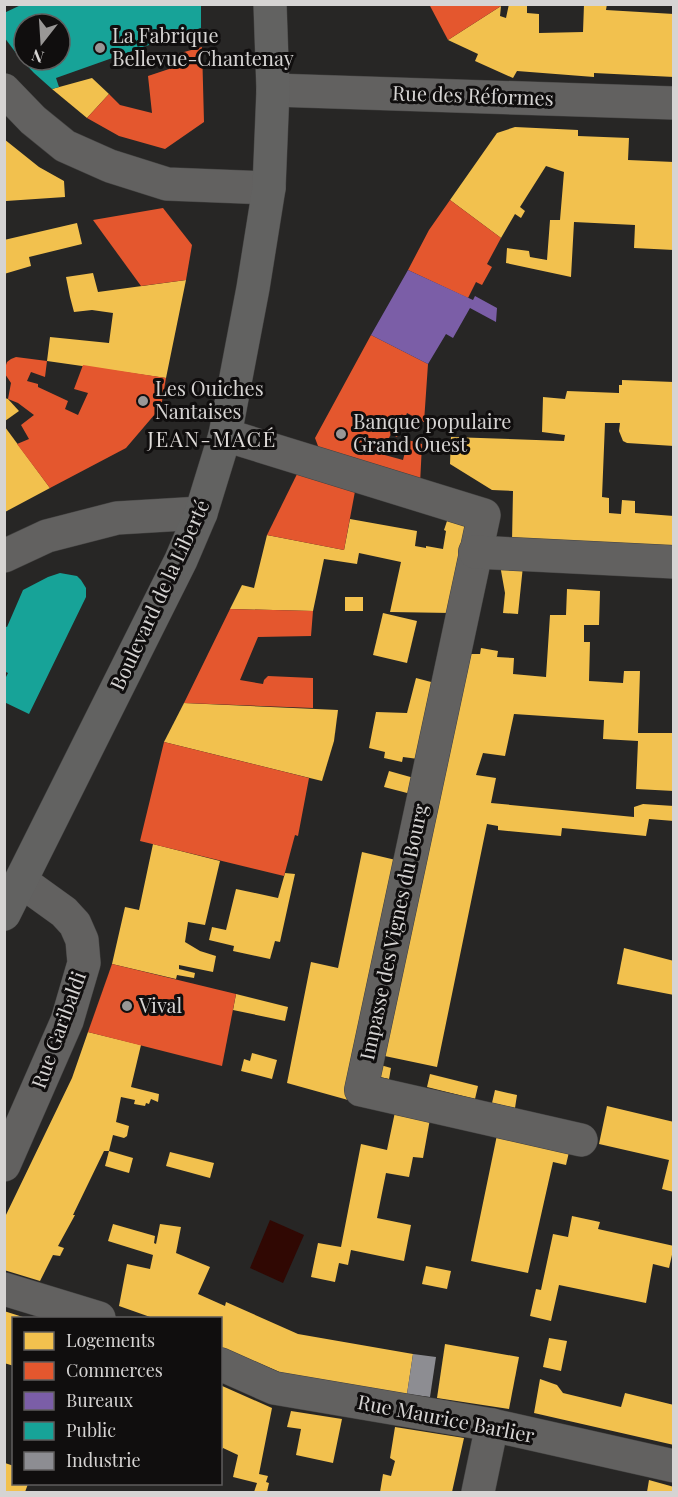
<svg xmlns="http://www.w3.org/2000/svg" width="678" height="1497" font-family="'Playfair Display',serif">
<rect width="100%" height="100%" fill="#272625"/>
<path fill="#300803" d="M270 1220 304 1235 283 1283 250 1268Z"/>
<g fill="#f2c14e">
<path d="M509 4H527V13L539 14V33L583 32 584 4H607L606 10 674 14V77L594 73V77L517 71 513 78 475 61 478 54 448 40 501 6 500 16 506 18Z"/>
<path d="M92 78 109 94 87 118 52 89Z"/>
<path d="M515 127 578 130V136L629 138 628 160 674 162V250L634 248 635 225 574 222 571 277 506 263 507 248 529 251 530 257 547 260 550 220H560L564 172 546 166 520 207 525 211 521 218 515 214 501 238 450 200 497 133Z"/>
<path d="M4 139 39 167 64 181 65 197 6 201Z"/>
<path d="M77 223 82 244 29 257 31 266 4 274V240Z"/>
<path d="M93 273 98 292 186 280 166 378 47 361 50 337 109 343 113 313 92 310 74 312 70 297 66 277Z"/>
<path d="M622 380 674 382V446L627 443 623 441 619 431 620 423H605L602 497 609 498V513L621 514 622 500 635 501V513L674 516V554L512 541 513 491 492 490 450 464 451 437 564 441 565 435 542 432 543 397 565 399 567 391 619 393V385H622Z"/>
<path d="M5 398 8 399 19 411 5 421Z"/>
<path d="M5 427 50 488 5 512Z"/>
<path d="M449 515 466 521 451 613 390 612 401 562 359 553 357 564 324 559 313 611 230 609 242 585 254 588 267 535 344 550 350 519 417 531 415 546 426 548V546L443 549 446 531 444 530Z"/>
<path d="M500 565 523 566 518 614 503 613 505 593Z"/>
<path d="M567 589 600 591 599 625H584V642H590L589 681 623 683 624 671H640L638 733H674V791L636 789 638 741 603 739 604 720 514 714 505 756 483 753 476 775 496 778 491 803 634 817V807L643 804 674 806V821L649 819 646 836 562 828 561 836 498 830V826L487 824 437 1067 380 1055 463 654H480L481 648 498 651 497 657 514 658 513 674 546 677 550 615H566Z"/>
<rect x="345" y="597" width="18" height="14"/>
<path d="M383 613 417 621 407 663 373 655Z"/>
<path d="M416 678 435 683 418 759 403 757 402 762 384 758 385 752 369 748 376 712 407 713Z"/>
<path d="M184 703 338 710 334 741 322 781 164 742Z"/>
<path d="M389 771 414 778 411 794 384 787Z"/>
<path d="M153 844 220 861 205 925 188 922 185 942 200 951 216 956 213 972 179 965V969L195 973 194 978 177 975 176 979 112 964 125 907 139 910Z"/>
<path d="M362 852 400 861 348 1100 287 1083 311 962 338 968Z"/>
<path d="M285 873 295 874 280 942 275 941 270 959 233 951 234 946 209 940 212 927 226 930 236 889 278 898Z"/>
<path d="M624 948 674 961V995L617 984Z"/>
<path d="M236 994 288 1007 285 1021 233 1010Z"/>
<path d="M88 1032 141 1045 131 1087 159 1094 158 1102 151 1099 149 1104 146 1103 145 1106 134 1104 135 1100 121 1097 116 1122 129 1126 127 1136 124 1138 113 1135 109 1151H104L73 1215H75L58 1246 64 1248 60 1256 53 1255 40 1281 4 1270V1219L72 1078Z"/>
<path d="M252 1053 277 1060 272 1079 241 1071 244 1059 250 1061Z"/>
<path d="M377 1064 391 1068 389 1079 375 1076Z"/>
<path d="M430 1074 478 1086 475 1099 427 1087Z"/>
<path d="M495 1090 517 1095 515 1108 492 1103Z"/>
<path d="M607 1106 674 1122V1192L662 1189 669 1160 599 1144Z"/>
<path d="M395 1112 430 1119 423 1158 413 1157 409 1177 386 1173 377 1218 411 1225 404 1261 351 1250 348 1265 339 1263 335 1282 311 1277 318 1243 341 1247 361 1144 387 1150Z"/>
<path d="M497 1135 569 1152 566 1165 553 1162 528 1273 471 1261Z"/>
<path d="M109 1151 133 1158 129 1173 105 1166Z"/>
<path d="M170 1152 214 1163 210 1178 166 1166Z"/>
<path d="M572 1216 600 1222 598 1229 674 1246 669 1268 653 1264 646 1303 559 1285 551 1321 530 1316 536 1289 541 1290 553 1234 568 1237Z"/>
<path d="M113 1224 155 1236 154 1243 156 1244 160 1224 181 1227 176 1253 210 1267 198 1294 225 1306 226 1302 298 1334 413 1354 407 1394 289 1376 220 1347V1318H153L119 1306 127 1264 150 1269 153 1255 108 1241Z"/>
<path d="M426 1266 451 1271 447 1289 422 1284Z"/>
<path d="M4 1311 26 1318H14V1366L4 1363Z"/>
<path d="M549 1338 567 1341 561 1371 543 1367Z"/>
<path d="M445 1344 519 1357 509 1409 437 1398Z"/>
<path d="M540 1379 557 1385 563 1393 621 1407 625 1393 674 1405V1445L534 1413Z"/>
<path d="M220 1385 272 1408 259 1474 268 1476 266 1482 269 1483 267 1492H254L257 1483 233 1477 238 1455 223 1448 220 1453Z"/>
<path d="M291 1411 342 1419 333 1463 296 1455 301 1429 287 1427Z"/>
<path d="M395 1427 464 1438 452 1492H380L383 1474 391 1476 395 1461 390 1458Z"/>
<path d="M5 1463 14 1466V1484H28L25 1492H4Z"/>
<path d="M649 1480 674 1487V1492H647Z"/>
</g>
<g fill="#e4572e">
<path d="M429 4H500L501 6 448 40Z"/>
<path d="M202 47 204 122 165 149 119 136 87 118 109 94 120 105 152 113 148 76 169 69V60L161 64 159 59Z"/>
<path d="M450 200 501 238 487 264 492 267 482 285 476 282 468 298 408 270 429 230Z"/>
<path d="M163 208 192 245 186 280 141 286 93 220Z"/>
<path d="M371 335 428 364 424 422 407 413 397 437 391 434 381 454 403 460 408 440 422 444 420 484 321 454 315 438Z"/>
<path d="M16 357 47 361 45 377 31 372 27 381 38 384V387L68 401 65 409 78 415 88 393 74 389 83 365 166 378 161 407 126 448 50 488 17 444 29 439 21 425 34 415 18 403 8 399 11 383 5 374V368L7 362 11 359Z"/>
<path d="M300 468 356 486 344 550 267 535Z"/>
<path d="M230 609 313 611 311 636 258 637 240 680 263 684 264 680 268 676 313 678V708L184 703Z"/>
<path d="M164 742 309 778 298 836 295 835 284 876 140 841Z"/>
<path d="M112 964 236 994 222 1066 88 1032Z"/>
</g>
<path fill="#7b5ea7" d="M408 270 473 300 475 296 497 308 496 322 470 308 453 338 446 334 428 364 371 335Z"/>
<g fill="#17a398" fill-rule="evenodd">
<path d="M23 4H201V28L180 34 56 78 59 87 52 89 34 73 19 57 4 37V13ZM24 24H60V60H24Z"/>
<path d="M60 573 77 576 81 580 86 588V597L29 714 4 702V681L8 673 4 671V626L7 627 23 590 48 577Z"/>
</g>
<path fill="#8d8d92" d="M413 1354 436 1357 430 1397 407 1394Z"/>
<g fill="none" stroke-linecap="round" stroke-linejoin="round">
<defs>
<g id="minor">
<path d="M4 90 33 120 65 146 110 166 167 184 269 188"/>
<path d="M273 90 674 103"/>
<path d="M225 435 484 515 361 1090 581 1140"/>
<path d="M475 552 674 562"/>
<path d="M4 556 47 536 117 518 201 513"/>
<path d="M4 1165 67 1021 84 963 82 940 75 924 64 912 21 881"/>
<path d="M4 1289 99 1318"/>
<path d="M220 1364 274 1388 492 1425 674 1466"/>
<path d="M478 1492 492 1425"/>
</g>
<path id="major" d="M4 914 181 560 201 513 225 435 253 288 269 188 273 90 270 4"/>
</defs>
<use href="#minor" stroke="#434241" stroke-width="34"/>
<use href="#major" stroke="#434241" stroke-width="34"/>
<use href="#minor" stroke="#626160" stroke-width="33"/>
<use href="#major" stroke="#626261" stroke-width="33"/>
</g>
<g fill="#999796" stroke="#100e0e" stroke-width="2">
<circle cx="100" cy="48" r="6"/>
<circle cx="143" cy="401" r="6"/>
<circle cx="341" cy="434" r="6"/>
<circle cx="127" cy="1006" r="6"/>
</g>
<g text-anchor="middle" stroke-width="6" stroke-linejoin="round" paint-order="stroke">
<g font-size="20" fill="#d6d4d3" stroke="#100e0e" text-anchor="start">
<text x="112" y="43">La Fabrique<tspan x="112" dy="23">Bellevue-Chantenay</tspan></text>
<text x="155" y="396">Les Ouiches<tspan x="155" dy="23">Nantaises</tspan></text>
<text x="353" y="429">Banque populaire<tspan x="353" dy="23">Grand Ouest</tspan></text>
<text x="139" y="1013">Vival</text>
</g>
<g font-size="20" fill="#d6d4d3" stroke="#100e0e">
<text transform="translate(473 96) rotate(2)" y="7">Rue des Réformes</text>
<text transform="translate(160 595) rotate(-65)" y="7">Boulevard de la Liberté</text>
<text transform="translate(394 932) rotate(-78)" y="7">Impasse des Vignes du Bourg</text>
<text transform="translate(59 1030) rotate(-70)" y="7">Rue Garibaldi</text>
<text transform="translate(446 1419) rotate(11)" y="7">Rue Maurice Barlier</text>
</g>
<g font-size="21" letter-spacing="1.5" fill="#dfdbd9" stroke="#100e0e">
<text x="212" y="447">JEAN-MACÉ</text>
</g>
</g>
<rect width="678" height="1497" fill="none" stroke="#d6d4d3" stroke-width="12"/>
<rect x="12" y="1317" width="210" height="168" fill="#100e0e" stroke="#5f5d5d" stroke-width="1.5"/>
<rect x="24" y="1332" width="30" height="18" fill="#f2c14e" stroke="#5f5d5d" stroke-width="1.5"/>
<text x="66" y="1347" font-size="18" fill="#d6d4d3">Logements</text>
<rect x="24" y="1362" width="30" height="18" fill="#e4572e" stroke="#5f5d5d" stroke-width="1.5"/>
<text x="66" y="1377" font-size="18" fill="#d6d4d3">Commerces</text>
<rect x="24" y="1392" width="30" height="18" fill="#7b5ea7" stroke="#5f5d5d" stroke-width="1.5"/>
<text x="66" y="1407" font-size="18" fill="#d6d4d3">Bureaux</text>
<rect x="24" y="1422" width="30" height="18" fill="#17a398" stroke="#5f5d5d" stroke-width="1.5"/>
<text x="66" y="1437" font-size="18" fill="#d6d4d3">Public</text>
<rect x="24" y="1452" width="30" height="18" fill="#8d8d92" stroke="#5f5d5d" stroke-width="1.5"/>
<text x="66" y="1467" font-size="18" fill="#d6d4d3">Industrie</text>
<g transform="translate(42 42) rotate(197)"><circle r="28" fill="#100e0e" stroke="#5f5d5d" stroke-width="1.5"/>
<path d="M0-4.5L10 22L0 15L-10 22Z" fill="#999796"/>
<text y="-9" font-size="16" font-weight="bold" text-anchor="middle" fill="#d6d4d3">N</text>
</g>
</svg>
